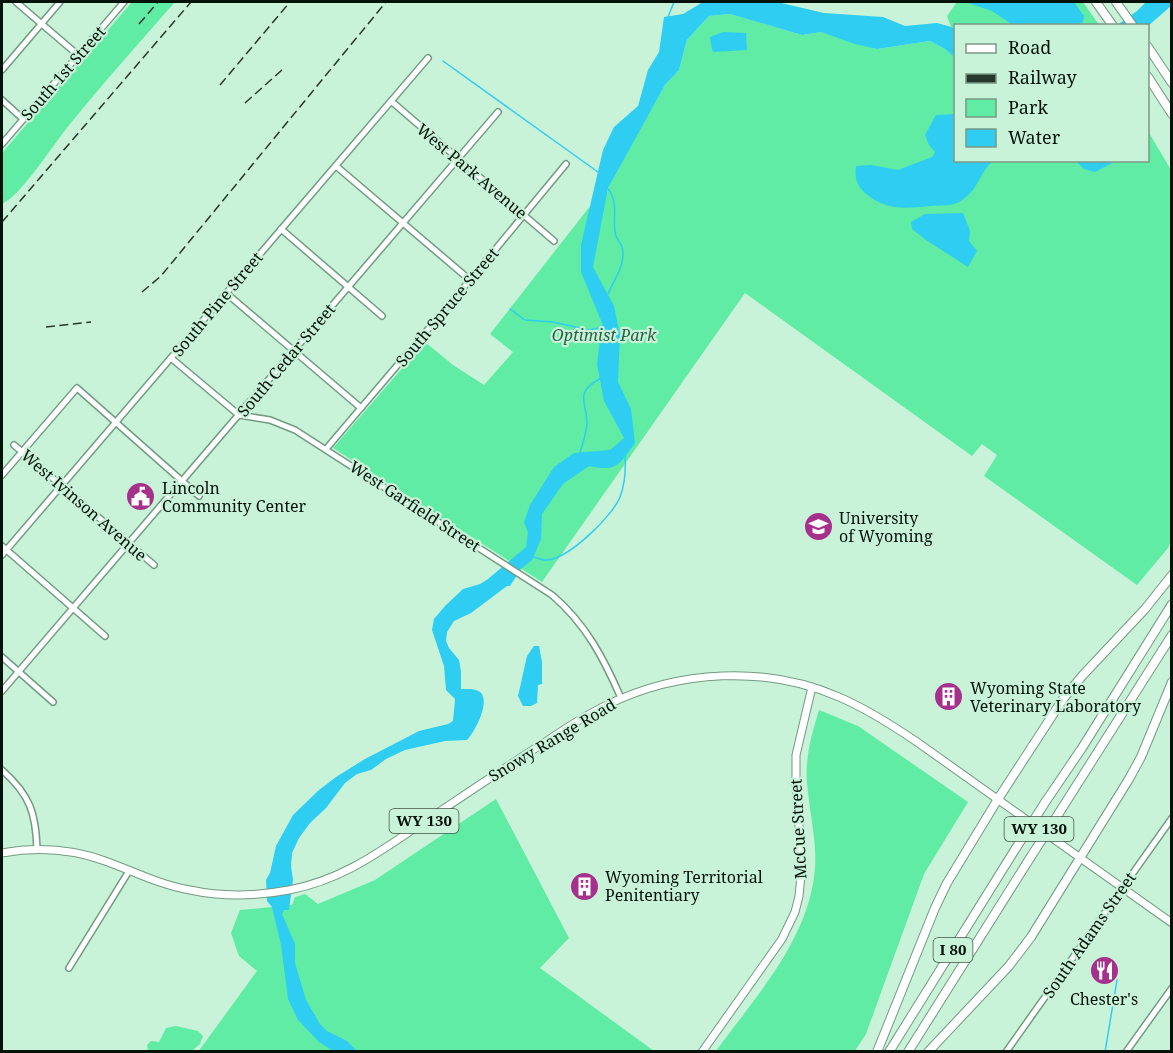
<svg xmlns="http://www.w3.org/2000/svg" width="1173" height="1053" font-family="'Noto Serif',serif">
<rect width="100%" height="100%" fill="#c9f3d8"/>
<g fill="#60eca4">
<path d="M132 2H175C140 42 104 82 70 124 54 143 22 195 2 204V153Z"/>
<path d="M957 2H1083L1099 25 956 26 955 28 951 27 947 16Z"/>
<path d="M730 14 802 35 821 32 877 49 930 41 945 49 955 58 956 160H1148V131L1171 170V541L1168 548 1137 585 984 476 997 455 982 444 972 456 745 293 542 582 333 448 425 342 453 365 484 385 513 352 490 334 587 210 604 192 607 194 608 188 626 154 665 85 679 70 687 40 709 16Z"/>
<path d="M819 710 858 726 968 802 924 874 866 1034 855 1051H716C756 996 810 938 815 868 817 840 809 810 807 782 805 757 812 733 819 710Z"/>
<path d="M496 799 569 938 540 968 654 1051 198 1052 257 971 239 956 231 933 240 910 292 905 295 897 305 894 318 904 375 880Z"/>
<path d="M176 1026 198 1031 203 1036 200 1044 192 1051H148L147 1045 151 1041 159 1042 166 1028Z"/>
</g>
<g fill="#2fcdf1">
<path d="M703 2H777L824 13 883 17 905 26 937 23 955 28V58L945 49 930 41 877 49 855 44 821 32 802 35 730 14 709 16 687 40 679 70 665 85 608 188 593 267 614 306 620 335 618 382 631 409 635 443C619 465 617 472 589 466L563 484 542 514 541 539 532 560 521 569 510 586H507L471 613 454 621 447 632 446 641 449 648 459 660 461 672V689C467 689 474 688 480 692 491 701 475 732 467 740L445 741 405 750 386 759 371 770 357 774 345 783 326 808 310 823 299 838 292 853 291 866 293 880 289 910H284L282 914 295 944V963L306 1000 320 1024 327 1031 347 1041 357 1051H333L319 1042 298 1020 288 999 281 945 272 907 267 901 266 880 270 873 276 846 293 815 319 790 336 777 365 759 419 731 448 724 453 721 455 699 446 690 444 666 432 630 434 619 445 606 463 589 480 584 488 579 526 547 528 532 524 522 530 505 554 467 574 453 610 450 624 438 604 401 597 364 602 323 581 272V245L603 150 614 127 638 106 648 70 659 52 664 17 683 14Z"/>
<path d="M965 2H1074L1084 16 1083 22 1078 25H1013L992 11Z"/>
<path d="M1146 2H1171V6L1148 26H1116L1137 11Z"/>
<path d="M723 32 746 33 747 50 714 52 712 50 710 37Z"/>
<path d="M955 114 956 160 993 161C977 175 980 190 959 202 951 207 940 205 931 206 907 208 890 211 870 197 858 188 854 181 856 166L871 165 898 170 932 157 935 152 929 145 925 135 936 115Z"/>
<path d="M1076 161H1116L1095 172 1084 169Z"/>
<path d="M963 213 970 231 969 241 977 251 968 267 926 240 912 229 911 222 925 214Z"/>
<path d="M534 646H539L542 662V684L538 685 537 703 531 706H523L518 696 527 656Z"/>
</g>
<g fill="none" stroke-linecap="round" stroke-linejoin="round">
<g stroke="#2fcdf1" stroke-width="1.5">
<path d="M668 17 674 2"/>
<path d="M443 61 598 172"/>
<path d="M608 294C613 282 623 268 623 254 624 246 619 243 616 236 611 221 620 204 608 189"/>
<path d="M510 309 525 320 553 322 589 330 603 327"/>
<path d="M580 453C583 443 586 434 587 424 587 400 573 394 601 378"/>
<path d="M534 557C538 558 543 561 547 560 568 559 612 517 620 497 625 484 626 471 625 456"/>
<path d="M1105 1052 1117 980"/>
</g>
<defs>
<g id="minor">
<path d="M16 2 78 55"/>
<path d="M2 70 60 2"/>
<path d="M2 100 23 119"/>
<path d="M391 101 554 241"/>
<path d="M2 144 124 2"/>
<path d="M336 166 470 280"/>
<path d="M281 229 382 316"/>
<path d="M226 293 361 408"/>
<path d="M171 358 239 415 270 420 295 430 552 595C586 624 604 659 621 698"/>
<path d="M14 445 154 565"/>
<path d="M326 449 470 280 566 164"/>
<path d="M2 475 77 388 199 496"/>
<path d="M2 546 105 636"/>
<path d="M2 555 428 58"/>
<path d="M2 657 53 702"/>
<path d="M2 691 498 112"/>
<path d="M2 770C30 795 36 813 37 850"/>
<path d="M69 968 129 871"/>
<path d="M1006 1052 1172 818"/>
<path d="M1126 1052 1172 988"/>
</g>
<g id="major">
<path d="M2 853C36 847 72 849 105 861 133 871 160 885 190 890 222 897 257 896 289 890 346 879 383 849 430 818 469 792 507 766 547 741 566 728 586 715 607 705 678 670 766 665 839 697 867 709 892 725 917 742L1172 923"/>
<path d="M702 1052 782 939 795 912 799 896 802 865 796 787V755L812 687"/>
</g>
<g id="highway">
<path d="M1096 2 1113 26"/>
<path d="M1116 2 1133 26"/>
<path d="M1148 47 1172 83"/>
<path d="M1148 77 1172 114"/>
<path d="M1046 801 1082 748 1172 604"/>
<path d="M1059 813 1172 635"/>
<path d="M877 1052 935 908 947 883 998 799 1063 699 1083 675 1145 609 1172 575"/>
<path d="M889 1052 1016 848"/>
<path d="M908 1052 1030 858"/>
<path d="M928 1052 1009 966 1031 937 1129 779 1141 757 1172 682"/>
</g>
</defs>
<use href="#minor" stroke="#729a82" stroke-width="8"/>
<use href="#major" stroke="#729a82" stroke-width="9"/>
<use href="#highway" stroke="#729a82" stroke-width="10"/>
<use href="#minor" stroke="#fff" stroke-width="5"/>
<use href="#major" stroke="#fff" stroke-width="7"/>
<use href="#highway" stroke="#fff" stroke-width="8"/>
<g stroke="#26382c" stroke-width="1.5" stroke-dasharray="9 4.5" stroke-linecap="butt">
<path d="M139 24 158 2"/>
<path d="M220 85 290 2"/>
<path d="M245 103 282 70"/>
<path d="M2 222 191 2"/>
<path d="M142 292 161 276 386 2"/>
<path d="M46 327 91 322"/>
</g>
<defs>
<g id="highway-bridge">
<path d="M1016 848 1046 801"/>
<path d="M1030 858 1059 813"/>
</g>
</defs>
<use href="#highway-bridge" stroke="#729a82" stroke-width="10" stroke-linecap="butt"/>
<use href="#highway-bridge" stroke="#fff" stroke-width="8"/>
</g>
<defs>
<symbol id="civic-disc" viewBox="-11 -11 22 22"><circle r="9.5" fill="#a5318c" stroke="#c9f3d8"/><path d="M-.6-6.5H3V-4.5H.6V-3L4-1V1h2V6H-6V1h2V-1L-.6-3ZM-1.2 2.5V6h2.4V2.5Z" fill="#fff"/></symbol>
<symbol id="university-disc" viewBox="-11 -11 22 22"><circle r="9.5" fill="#a5318c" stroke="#c9f3d8"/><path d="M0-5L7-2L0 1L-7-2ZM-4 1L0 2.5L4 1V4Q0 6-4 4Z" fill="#fff"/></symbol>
<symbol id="building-disc" viewBox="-11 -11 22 22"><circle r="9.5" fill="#a5318c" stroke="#c9f3d8"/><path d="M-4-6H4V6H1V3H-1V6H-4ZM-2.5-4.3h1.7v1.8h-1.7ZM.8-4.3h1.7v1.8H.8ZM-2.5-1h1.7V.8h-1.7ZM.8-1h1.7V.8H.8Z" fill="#fff"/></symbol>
<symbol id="restaurant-disc" viewBox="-11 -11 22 22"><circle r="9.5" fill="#a5318c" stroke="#c9f3d8"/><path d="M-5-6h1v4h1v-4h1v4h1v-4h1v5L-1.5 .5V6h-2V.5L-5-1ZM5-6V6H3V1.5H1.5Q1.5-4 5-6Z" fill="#fff"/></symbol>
</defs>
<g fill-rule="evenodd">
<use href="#civic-disc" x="124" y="480" width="33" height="33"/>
<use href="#university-disc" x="802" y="510" width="33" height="33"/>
<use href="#building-disc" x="932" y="680" width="33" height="33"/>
<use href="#building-disc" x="568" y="870" width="33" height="33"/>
<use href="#restaurant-disc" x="1088" y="954" width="33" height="33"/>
</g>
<g text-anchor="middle" stroke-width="4.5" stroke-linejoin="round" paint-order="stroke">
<g fill="#c9f3d8" stroke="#3f5647" stroke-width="1.5">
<rect x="389.5" y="809" width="69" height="24" rx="4.5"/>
<rect x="1004.5" y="817" width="69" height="24" rx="4.5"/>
<rect x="933.5" y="938" width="39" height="24" rx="4.5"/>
</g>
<g font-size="15" font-weight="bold" fill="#041209">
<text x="424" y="826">WY 130</text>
<text x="1039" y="834">WY 130</text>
<text x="953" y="955">I 80</text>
</g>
<g font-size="16" fill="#041209" stroke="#c9f3d8">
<text transform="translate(63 73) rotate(-49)" y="6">South 1st Street</text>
<text transform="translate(472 171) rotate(40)" y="6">West Park Avenue</text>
<text transform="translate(217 304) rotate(-50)" y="6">South Pine Street</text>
<text transform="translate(447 307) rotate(-50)" y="6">South Spruce Street</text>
<text transform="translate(286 360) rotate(-50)" y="6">South Cedar Street</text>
<text transform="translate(84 505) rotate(41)" y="6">West Ivinson Avenue</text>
<text transform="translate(415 506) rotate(33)" y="6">West Garfield Street</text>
<text transform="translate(552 740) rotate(-31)" y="6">Snowy Range Road</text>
<text transform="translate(798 829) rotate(-93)" y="6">McCue Street</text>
<text transform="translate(1089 935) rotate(-55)" y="6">South Adams Street</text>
</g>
<g font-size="16" font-style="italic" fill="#286143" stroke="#c9f3d8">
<text x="604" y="341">Optimist Park</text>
</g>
<g font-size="16" fill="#041209" stroke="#c9f3d8" text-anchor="start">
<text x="162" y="494">Lincoln<tspan x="162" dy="18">Community Center</tspan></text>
<text x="839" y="524">University<tspan x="839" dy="18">of Wyoming</tspan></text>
<text x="970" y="694">Wyoming State<tspan x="970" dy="18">Veterinary Laboratory</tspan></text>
<text x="605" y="883">Wyoming Territorial<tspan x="605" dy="18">Penitentiary</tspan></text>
<text x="1104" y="1005" text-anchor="middle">Chester's</text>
</g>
</g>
<rect width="1173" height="1053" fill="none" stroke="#041209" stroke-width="6"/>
<rect x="954" y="24" width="195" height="138" fill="#c9f3d8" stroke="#7a9985" stroke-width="1.5"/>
<rect x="966" y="44" width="30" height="9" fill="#ffffff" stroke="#7a9985" stroke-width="1.5"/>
<text x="1008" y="54" font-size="18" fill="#041209">Road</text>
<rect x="966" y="74" width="30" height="9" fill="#26382c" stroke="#7a9985" stroke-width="1.5"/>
<text x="1008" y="84" font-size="18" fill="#041209">Railway</text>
<rect x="966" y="99" width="30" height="18" fill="#60eca4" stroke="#7a9985" stroke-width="1.5"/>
<text x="1008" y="114" font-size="18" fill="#041209">Park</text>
<rect x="966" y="129" width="30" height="18" fill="#2fcdf1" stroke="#7a9985" stroke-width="1.5"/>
<text x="1008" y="144" font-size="18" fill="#041209">Water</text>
</svg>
